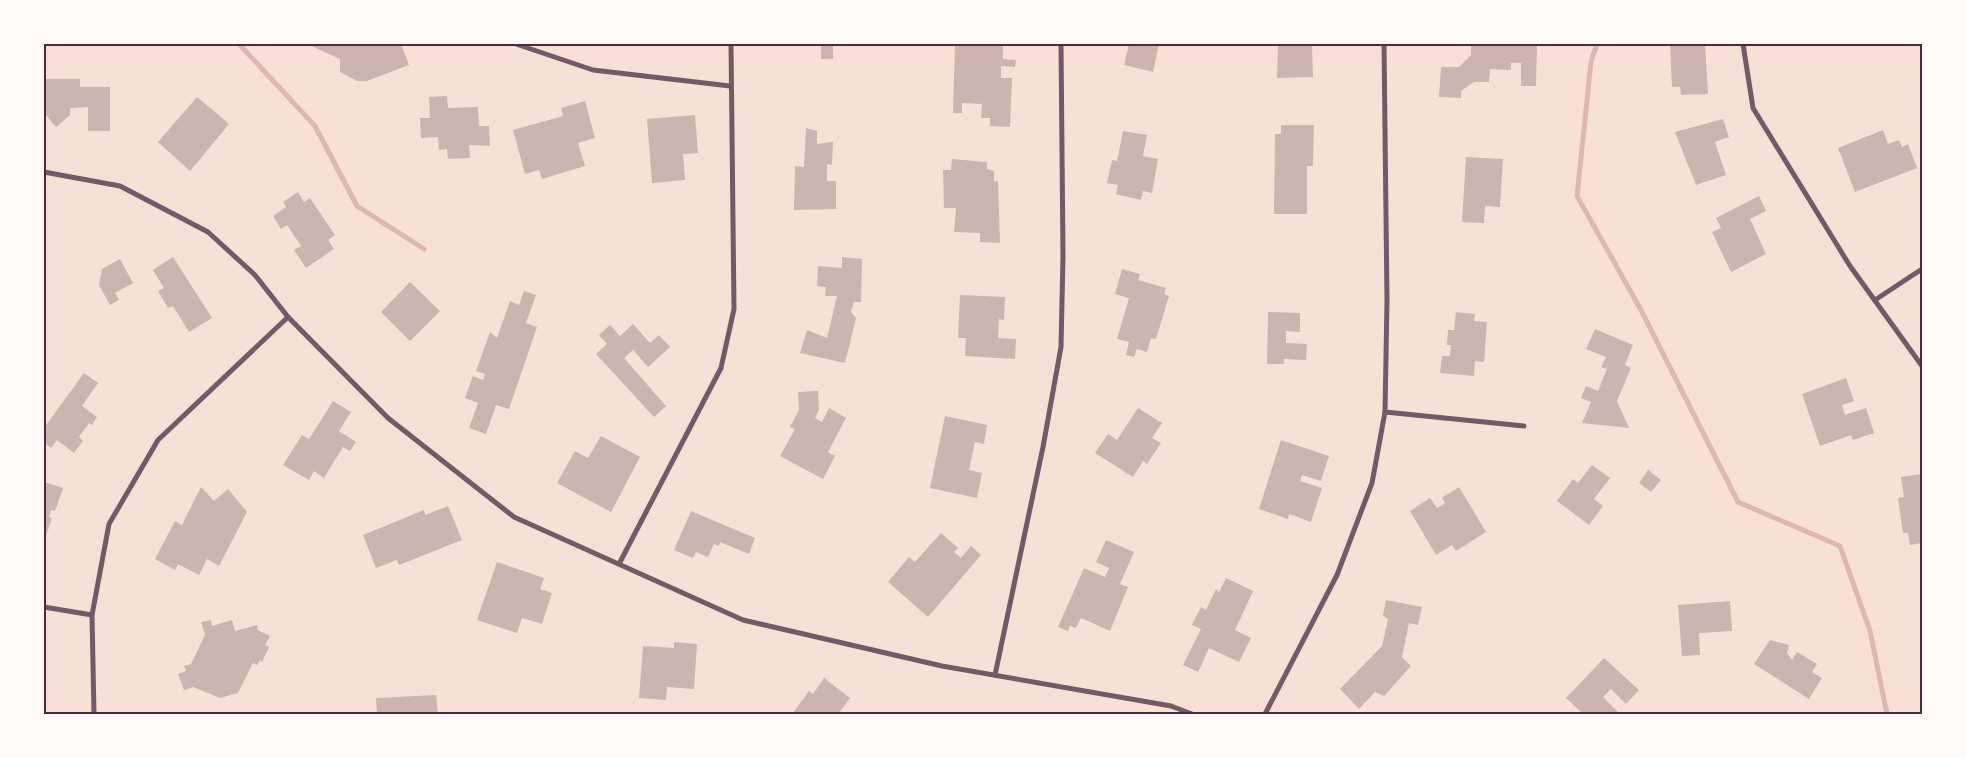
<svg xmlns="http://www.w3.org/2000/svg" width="1966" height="758" font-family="Montserrat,sans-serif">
<rect width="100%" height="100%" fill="#f7e1d7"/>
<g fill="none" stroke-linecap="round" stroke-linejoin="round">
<g stroke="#dcb8b0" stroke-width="5">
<path d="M239 44 315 126 357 206 424 249"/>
<path d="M1597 44 1591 62 1577 196 1641 310 1738 502 1840 546 1870 631 1887 714"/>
</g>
</g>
<g fill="#ccb4b1">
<path d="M307 44H401L409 65 367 81H357L340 72V59Z"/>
<rect x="821" y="44" width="12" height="15"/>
<path d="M955 44H1003V59L1016 60 1015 67 1001 66V78H1012L1010 127 990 126V118H981L982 104 962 103V113H953Z"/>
<path d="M1129 44H1159L1153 72 1124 65Z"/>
<path d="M1278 44H1312L1313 77 1277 78Z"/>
<path d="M1471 44H1537L1536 86H1521V63H1511V70L1490 69 1489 82H1474L1461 91V98L1439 97 1441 67H1459L1471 55Z"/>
<path d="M1670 44H1705L1708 94 1681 95 1680 87H1672Z"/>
<path d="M46 79H80V87H110V131H88V107L70 108V115L56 127 45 114Z"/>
<path d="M447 96 448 108 478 107 479 126H489L490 146 469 145 470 158 448 159 447 149 439 150 438 137 421 138 420 118H430L429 97Z"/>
<path d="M197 97 229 124 190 171 158 142Z"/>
<path d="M585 101 595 138 578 143 585 166 542 179 539 170 525 174 513 130 563 116 561 108Z"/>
<path d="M695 115 698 153 683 154 685 180 652 183 647 119Z"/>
<path d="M1723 119 1729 137 1715 142 1726 175 1696 185 1675 132Z"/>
<path d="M1281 125H1314L1313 166H1307V214H1274L1275 134H1281Z"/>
<path d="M806 128 817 131V144L833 142 832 165 827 164V181H836V209L794 210 795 166 804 167Z"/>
<path d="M1883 130 1888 144 1899 140 1902 147 1908 144 1917 168 1855 192 1838 148Z"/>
<path d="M1123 131 1147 135 1143 156 1158 159 1152 193 1143 191 1141 200 1116 194 1118 185 1107 183 1112 160 1117 161Z"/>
<path d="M1466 157 1503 159 1500 207 1485 206 1484 223 1462 222Z"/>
<path d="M952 159 987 162V169L994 171V182L998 181 1000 243 980 242V233L954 232 956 208H944L943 170H951Z"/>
<path d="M298 192 304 202 310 198 335 235 328 240 334 249 306 268 294 250 301 246 287 225 281 229 273 216 286 207 283 202Z"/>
<path d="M1759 196 1766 211 1750 219 1766 254 1731 272 1712 232 1721 228 1716 218Z"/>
<path d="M173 257 212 318 189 332 173 306 168 308 158 291 164 288 153 270Z"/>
<path d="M842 257 862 259 861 302H854L851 312 856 318 845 363 800 353 807 330 827 338 837 296H825L826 287 817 286 818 266 842 268Z"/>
<path d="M120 259 133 283 115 293 119 300 110 305 99 285 102 269Z"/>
<path d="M1122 269 1140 274 1138 280 1166 288 1164 294 1169 296 1156 339 1151 338 1147 352 1137 349 1134 357 1126 355 1129 342 1117 339 1129 298 1115 294Z"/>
<path d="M410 282 440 311 410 341 381 312Z"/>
<path d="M524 291 536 295 526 323 537 327 509 409 496 405 486 434 469 428 478 403 465 398 473 376 483 380 485 374 476 371 490 332 497 338 510 301 519 305Z"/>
<path d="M960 295 1005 297 1004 320 999 319 998 338 1016 339 1015 359 965 356 966 338H958Z"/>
<path d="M1268 312 1300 313V332L1286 331V343L1307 344 1306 360 1284 359V364H1267Z"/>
<path d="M1456 312 1475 314 1474 321 1487 322 1484 362 1475 361 1474 376 1440 373 1442 356H1450L1451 345H1447L1448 330H1454Z"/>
<path d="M633 324 650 343 659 335 670 347 648 367 633 350 624 358 666 406 654 417 596 354 607 344 599 335 610 325 620 336Z"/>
<path d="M1595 329 1633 345 1625 365 1631 368 1617 401 1629 428 1582 423 1591 402 1581 398 1586 386 1598 391 1607 369 1601 367 1606 357 1586 349Z"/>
<path d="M84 373 98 383 82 406 97 417 92 425 89 423 79 437 83 441 74 453 57 440 51 448 44 443V428Z"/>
<path d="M1846 378 1854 401 1842 405 1845 415 1866 408 1874 433 1853 440 1851 435 1820 446 1802 394Z"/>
<path d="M818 391 819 410 815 418 822 422 829 408 846 418 828 452 835 456 823 479 780 456 795 429 790 427 799 410 798 392Z"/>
<path d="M333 401 351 412 339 431 356 442 350 451 343 447 324 478 314 471 309 480 283 465 302 435 309 439Z"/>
<path d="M1138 408 1162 423 1152 438 1161 443 1147 464 1143 461 1133 477 1095 453 1108 434 1117 440Z"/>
<path d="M945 416 987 425 984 444 975 442 969 470 982 473 977 498 930 488Z"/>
<path d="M601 436 640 457 611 512 557 483 575 451 588 458Z"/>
<path d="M1281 440 1329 456 1321 481 1302 475 1300 481 1322 488 1311 522 1289 514 1288 519 1259 509Z"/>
<path d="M1592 465 1610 478 1594 499 1603 506 1589 525 1557 501 1573 479 1578 483Z"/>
<path d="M1648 470 1661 480 1651 492 1639 483Z"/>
<path d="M1922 474V543L1910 545 1908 533H1903L1898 498 1904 497 1901 477Z"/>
<path d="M44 482 63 488 55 511 51 510 49 517 52 518 44 542Z"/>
<path d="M201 487 214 501 228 489 247 512 219 566 207 559 199 575 178 564 175 570 155 559 175 521 182 525Z"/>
<path d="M1459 487 1486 532 1456 551 1452 545 1436 555 1410 511 1430 498 1437 508 1445 503 1442 498Z"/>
<path d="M448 506 462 540 399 565 397 560 376 568 363 535 424 510 425 515Z"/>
<path d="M691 511 755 538 749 554 720 542 719 546 714 544 708 557 696 552 693 558 674 550Z"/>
<path d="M941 533 958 548 954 552 961 558 971 546 981 555 928 617 888 582 909 557 915 562Z"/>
<path d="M1106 540 1134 552 1120 584 1128 587 1110 631 1081 618 1076 628 1070 626 1068 631 1058 627 1084 568 1105 577 1109 568 1096 562Z"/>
<path d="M497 562 544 578 540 589 552 593 542 624 522 618 517 633 477 620Z"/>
<path d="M1226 578 1253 591 1235 630 1251 638 1239 662 1209 648 1198 672 1183 665 1201 629 1192 625 1201 607 1206 610 1216 589 1219 592Z"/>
<path d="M1386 600 1422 607 1418 625 1409 623 1402 657 1411 666 1384 696 1375 692 1359 709 1340 689 1382 646 1388 619 1383 616Z"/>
<path d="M1730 601 1732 631 1699 633 1700 655 1682 656 1678 605Z"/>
<path d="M211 620 212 626 232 620 235 631 257 625 258 630 270 636 265 645 269 647 262 662 260 660 257 665 253 663 238 693 220 698 193 687 184 690 178 674 186 671 184 666 191 664 205 635 201 622Z"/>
<path d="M1770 640 1789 645 1787 653 1792 660 1797 652 1817 664 1812 672 1822 678 1809 699 1754 664Z"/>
<path d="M674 642 697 644 694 689 667 687 666 700 639 698 643 646 674 648Z"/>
<path d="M1604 658 1639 690 1626 704 1611 689 1603 697 1619 713 1617 714H1583L1566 698Z"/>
<path d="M824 678 850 698 838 714 793 713 809 691 813 694Z"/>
<path d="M436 695 438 714H377L376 698Z"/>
</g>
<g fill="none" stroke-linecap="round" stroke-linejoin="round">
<g stroke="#755966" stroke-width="5">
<path d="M516 44 593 70 730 86"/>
<path d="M1743 44 1753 108 1850 266 1922 366"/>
<path d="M44 172 120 186 208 232 255 275 288 317 388 418 514 517 743 620 942 666 1171 706 1192 714"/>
<path d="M1875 300 1922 269"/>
<path d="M1385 412 1524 426"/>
<path d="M619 564 721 368 734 309 731 44"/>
<path d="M44 607 92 615"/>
<path d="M995 675 1043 447 1061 347 1063 256 1061 44"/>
<path d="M94 714 92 615 109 524 158 440 288 317"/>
<path d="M1265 714 1337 575 1372 483 1385 412 1387 301 1384 44"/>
</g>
</g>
<rect width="1966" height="758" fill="none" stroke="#fffaf5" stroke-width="90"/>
<rect x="45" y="45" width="1876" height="668" fill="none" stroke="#4a2c40" stroke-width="2"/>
</svg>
